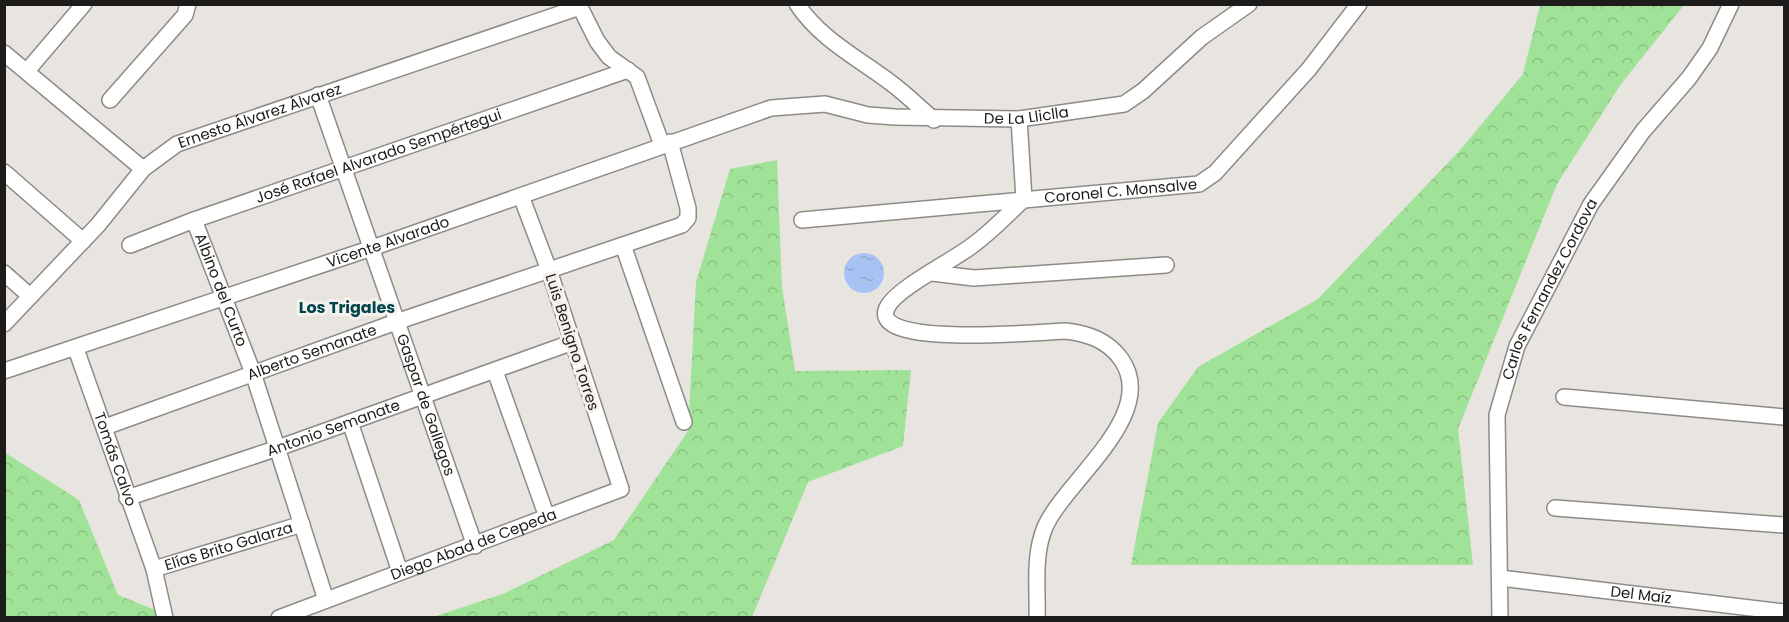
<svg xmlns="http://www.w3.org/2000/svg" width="1789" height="622" font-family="Poppins,sans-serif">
<defs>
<pattern id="forest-crowns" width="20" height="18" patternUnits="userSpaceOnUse" patternTransform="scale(1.5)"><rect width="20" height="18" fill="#a0e398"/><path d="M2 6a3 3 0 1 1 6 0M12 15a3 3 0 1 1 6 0" fill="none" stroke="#89c282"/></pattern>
<pattern id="water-ripples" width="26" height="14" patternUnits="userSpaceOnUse" patternTransform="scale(1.5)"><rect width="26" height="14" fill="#a9c2f4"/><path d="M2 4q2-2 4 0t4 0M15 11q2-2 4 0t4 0" fill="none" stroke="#91a6d1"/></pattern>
</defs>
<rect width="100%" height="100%" fill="#e8e4e0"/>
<g fill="url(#forest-crowns)">
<path d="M1540 5H1684L1621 84 1557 184 1458 429 1473 565H1131L1158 423 1198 367 1318 299 1462 148 1523 74Z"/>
<path d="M777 160 782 287 795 371 911 370 903 446 808 482 752 617 430 618 503 594 614 540 688 431 696 282 730 169Z"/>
<path d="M4 452 79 500 118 595 173 617H5Z"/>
</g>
<circle fill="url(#water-ripples)" cx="864" cy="273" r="20"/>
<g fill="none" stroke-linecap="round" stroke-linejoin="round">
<defs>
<g id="minor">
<path d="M797 4C820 39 858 58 891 83 906 94 919 107 934 120"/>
<path d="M580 7 597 41 609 57 637 77 662 145"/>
<path d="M4 53 143 169"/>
<path d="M27 71 84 4"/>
<path id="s1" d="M318 95 475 546"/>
<path d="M110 100 185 15 188 4"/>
<path d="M1019 119 1024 199"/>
<path d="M4 172 83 241"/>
<path d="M1024 199C1007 215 992 231 973 245 954 260 899 287 888 306 862 350 1048 331 1066 331 1089 334 1107 340 1121 359 1160 414 1066 480 1045 527 1033 556 1038 587 1037 618"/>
<path id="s2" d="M194 220 253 373 326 600"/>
<path id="s3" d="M802 220 1199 184 1215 173 1309 69 1359 4"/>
<path id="s4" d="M130 245 194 220 628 70"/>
<path d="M623 245 684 422"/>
<path d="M4 273 30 296"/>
<path d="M932 273 974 278 1166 265"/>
<path id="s5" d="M4 324 98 225 143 169 177 144 580 7"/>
<path id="s6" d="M76 349 154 569 165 618"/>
<path id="s7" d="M4 371 372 248 771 108 825 104 868 115 895 117 1019 119 1124 104 1143 91 1202 37 1249 4"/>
<path d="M495 371 547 517"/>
<path d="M1564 397 1784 417"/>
<path d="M350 422 400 572"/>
<path id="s8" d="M105 427 396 322 682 225 688 218V208L670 142"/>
<path id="s9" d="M127 498 278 448 573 342"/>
<path d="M1555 508 1784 525"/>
<path id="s10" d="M154 569 302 524"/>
<path id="s11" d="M1500 578 1784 612"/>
<path id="s12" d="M279 618 621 489 549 270 521 196"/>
<path id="s13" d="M1500 618 1497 415 1517 346 1591 204 1643 131 1689 78 1710 48 1731 4"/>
</g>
</defs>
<use href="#minor" stroke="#8e8b87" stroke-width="18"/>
<use href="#minor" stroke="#fff" stroke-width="15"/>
</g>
<g text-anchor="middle" stroke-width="6" stroke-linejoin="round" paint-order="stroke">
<g font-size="15" fill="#1e1c1b" stroke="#f5f1ed">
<text dy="5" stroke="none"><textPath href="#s7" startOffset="1068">De La Lliclla</textPath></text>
<text dy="5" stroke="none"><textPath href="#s5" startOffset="338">Ernesto Álvarez Álvarez</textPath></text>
<text dy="5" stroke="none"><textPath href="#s4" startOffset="264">José Rafael Alvarado Sempértegui</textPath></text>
<text dy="5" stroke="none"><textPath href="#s3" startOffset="320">Coronel C. Monsalve</textPath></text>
<text dy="5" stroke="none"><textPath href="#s7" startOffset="405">Vicente Alvarado</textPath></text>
<text dy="5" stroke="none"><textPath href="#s2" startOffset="75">Albino del Curto</textPath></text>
<text dy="5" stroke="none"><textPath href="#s13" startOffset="340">Carlos Fernandez Cordova</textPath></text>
<text transform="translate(572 342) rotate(72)" y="5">Luis Benigno Torres</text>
<text dy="5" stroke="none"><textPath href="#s8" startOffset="220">Alberto Semanate</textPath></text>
<text dy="5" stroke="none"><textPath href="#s1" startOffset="328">Gaspar de Gallegos</textPath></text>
<text dy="5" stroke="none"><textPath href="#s9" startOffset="218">Antonio Semanate</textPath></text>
<text dy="5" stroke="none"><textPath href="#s6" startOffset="117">Tomás Calvo</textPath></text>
<text dy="5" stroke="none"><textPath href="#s12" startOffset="208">Diego Abad de Cepeda</textPath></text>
<text dy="5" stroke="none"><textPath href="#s10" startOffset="78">Elías Brito Galarza</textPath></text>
<text dy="5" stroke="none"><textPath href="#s11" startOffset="142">Del Maíz</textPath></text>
</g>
<g font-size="16" font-weight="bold" fill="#01444c" stroke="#f5f1ed">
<text x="347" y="313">Los Trigales</text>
</g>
</g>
<rect width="1789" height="622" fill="none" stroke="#1e1c1b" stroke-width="12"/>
</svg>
